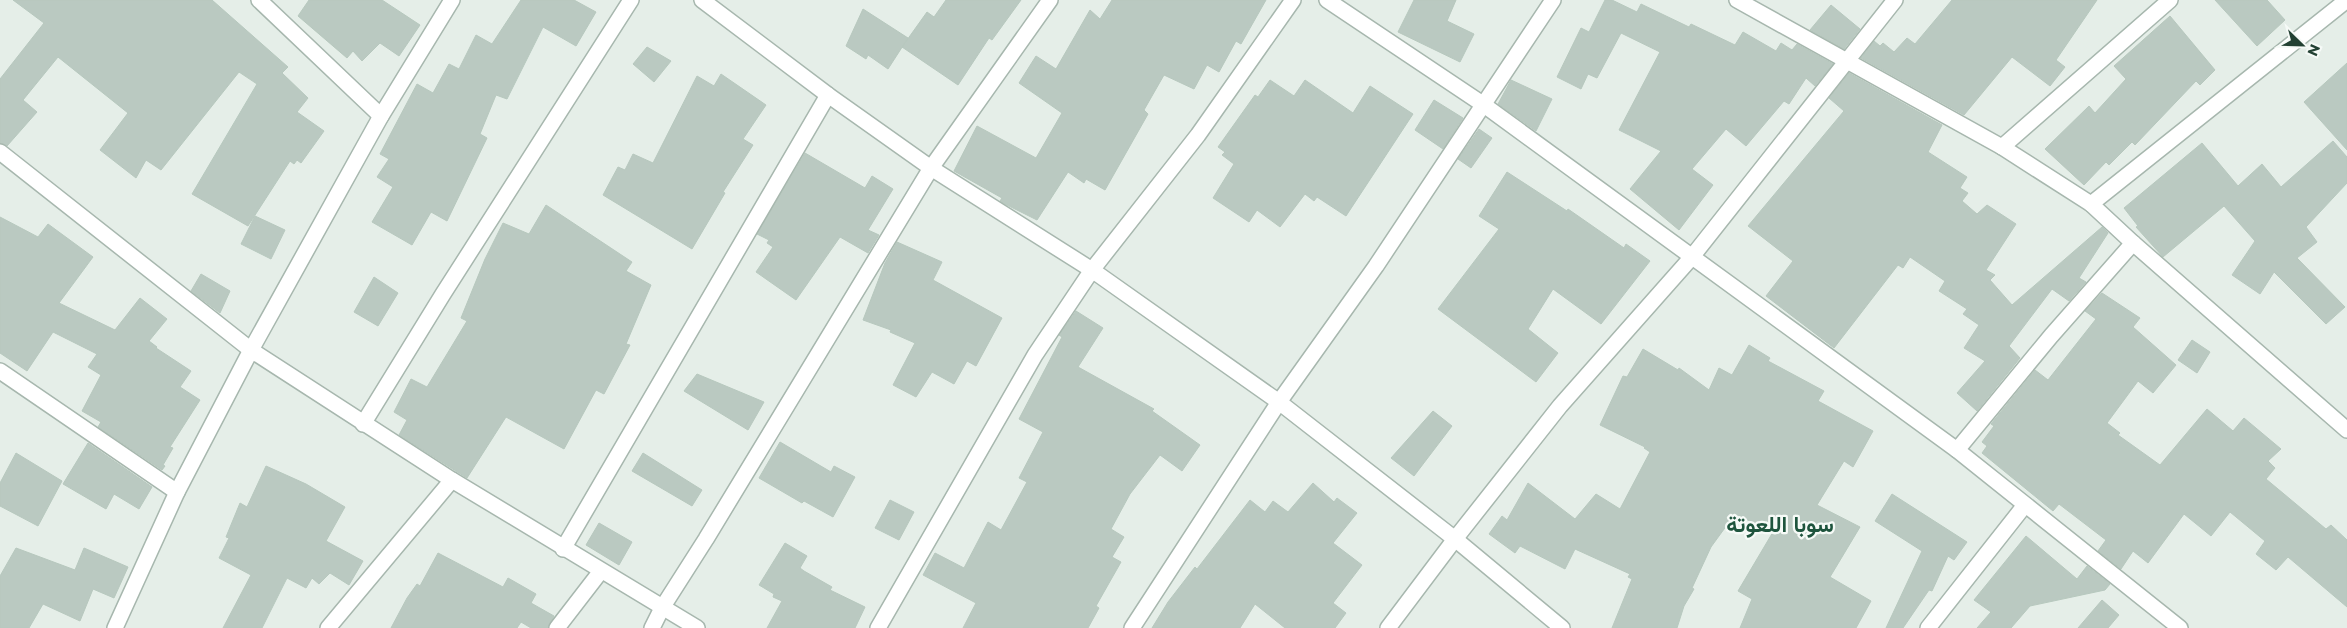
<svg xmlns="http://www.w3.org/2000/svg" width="2347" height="628" font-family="Montserrat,Vazirmatn,sans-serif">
<rect width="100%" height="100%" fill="#e5eee8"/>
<g fill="#bac9c1" stroke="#b7c8be">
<path d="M13 0H212L288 67 282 73 308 98 297 112 324 131 301 163 297 160 294 164 290 161 248 226 192 194 257 84 239 72 161 170 146 160 136 178 100 150 128 113 58 57 23 100 37 112 7 146 0 143V79L44 23Z"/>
<path d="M309 0H382L420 25 399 56 380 43 362 61 353 51 347 58 298 16Z"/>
<path d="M521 0H574L596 12 576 46 543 27 507 99 496 95 480 134 487 138 447 221 431 212 412 245 372 222 393 187 377 177 389 159 380 154 417 84 433 93 449 64 459 69 476 35 492 44Z"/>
<path d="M946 0H1021L992 40 989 38 958 85 902 47 927 12 934 17Z"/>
<path d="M1112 0H1266L1241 44 1236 41 1219 72 1207 65 1194 89 1164 75 1144 110 1148 114 1105 190 1086 179 1084 183 1068 172 1037 220 1005 204 1000 201 1002 198 954 171 977 126 1036 158 1062 113 1019 83 1036 56 1056 69 1090 10 1100 19Z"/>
<path d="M1414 0H1456L1447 21 1474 34 1460 62 1398 32Z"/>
<path d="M1605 0H1612L1637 12 1641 4 1689 27 1691 24 1735 45 1743 32 1776 51 1781 43 1792 50 1797 44 1833 64 1815 86 1806 78 1789 104 1784 101 1746 146 1726 129 1692 169 1713 185 1679 230 1630 189 1661 151 1619 130 1660 52 1621 33 1597 78 1588 74 1581 89 1557 77 1581 28 1589 32Z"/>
<path d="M1952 0H2097L2056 60 2065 67 2050 86 2012 57 1964 115 1861 58 1874 41 1880 46 1883 43 1894 52 1907 38 1915 44Z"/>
<path d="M2215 0H2267L2285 20 2257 46Z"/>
<path d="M1831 5 1860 29 1844 49 1810 30Z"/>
<path d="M863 9 908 38 888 69 868 55 866 59 846 46Z"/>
<path d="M2170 16 2215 70 2200 85 2196 81 2135 145 2132 142 2109 165 2106 162 2084 185 2045 149 2089 106 2095 113 2126 79 2114 66Z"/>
<path d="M647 47 671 61 654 82 633 64Z"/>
<path d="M2347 63V150L2304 102Z"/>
<path d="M1849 73 1942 125 1928 152 1967 177 1960 188 1968 193 1962 201 1977 214 1987 205 2016 224 1986 270 1995 275 1990 280 2012 305 2102 227 2108 233 2079 278 2086 282 2069 301 2052 289 2009 346 2020 358 1977 411 1957 393 1985 361 1964 348 1979 325 1963 314 1967 309 1939 291 1945 281 1910 257 1903 268 1898 265 1834 348 1766 296 1793 261 1748 226 1844 111 1829 98Z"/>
<path d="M721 74 766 105 743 139 753 145 723 192 725 193 692 249 603 195 618 167 625 170 633 154 653 163 697 76 714 86Z"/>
<path d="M1270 80 1294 96 1305 80 1353 113 1370 86 1413 114 1346 216 1317 197 1314 201 1305 194 1280 227 1257 210 1249 222 1213 198 1234 164 1222 155 1225 152 1218 147 1255 95 1258 97Z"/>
<path d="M1511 80 1552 99 1536 131 1498 104Z"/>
<path d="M1434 100 1463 118 1443 149 1415 130Z"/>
<path d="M1479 129 1492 138 1471 168 1458 159Z"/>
<path d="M2333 141 2347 157V183L2306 227 2317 242 2297 258 2345 307 2326 324 2274 272 2260 294 2232 275 2255 241 2224 206 2163 257 2136 227 2138 226 2124 208 2202 143 2238 186 2262 164 2281 187Z"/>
<path d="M805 153 865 188 872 176 893 189 868 230 879 235 868 253 840 237 796 300 756 272 773 247 767 243 769 240 757 234Z"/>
<path d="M1507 172 1567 211 1568 209 1624 248 1626 244 1650 261 1601 324 1553 289 1528 329 1558 353 1536 382 1438 309 1499 229 1479 216Z"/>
<path d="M546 205 632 262 626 271 651 285 626 344 630 345 604 394 596 390 564 449 506 417 467 478 399 435 407 420 394 412 411 379 427 387 467 321 461 318 485 259 503 223 529 234Z"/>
<path d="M255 216 285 230 271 259 241 244Z"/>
<path d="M0 217 38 237 48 224 93 257 59 303 115 330 140 298 167 319 149 341 157 347 156 348 191 371 180 387 200 400 170 447 173 448 163 465 165 466 162 470 98 427 101 422 82 411 101 375 88 367 97 354 53 332 27 371 0 353Z"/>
<path d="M897 242 942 262 933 280 1002 318 976 366 967 361 954 384 932 372 916 397 893 385 915 343 890 332 891 330 863 320 885 263Z"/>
<path d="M201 274 230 291 220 313 191 291Z"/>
<path d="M374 277 398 293 378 326 354 312Z"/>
<path d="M2102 293 2140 318 2133 327 2176 365 2153 393 2138 381 2107 423 2120 433 2118 435 2160 465 2207 409 2233 431 2244 418 2281 449 2268 461 2275 468 2266 479 2326 529 2331 525 2347 540V607L2288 557 2276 570 2256 554 2265 541 2230 512 2211 536 2184 514 2148 563 2133 551 2121 569 2098 551 2106 540 2059 504 2053 511 1982 453 1987 446 1982 442 1994 426 1991 424 2035 370 2048 380 2096 319 2085 311Z"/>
<path d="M1076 311 1103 328 1078 367 1154 409 1152 411 1200 445 1182 471 1160 455 1130 494 1111 529 1124 537 1112 557 1121 562 1096 606 1099 608 1088 628H963L976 603 923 575 935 553 964 568 988 522 1001 530 1027 482 1019 478 1043 432 1019 419 1062 337 1059 335Z"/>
<path d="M2192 340 2210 352 2197 373 2178 360Z"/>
<path d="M1749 345 1770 358 1768 361 1824 391 1818 401 1873 431 1853 467 1844 461 1817 505 1860 527 1830 577 1871 601 1856 628H1740L1752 599 1738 591 1773 532 1735 514 1711 547 1692 588 1694 589 1684 606 1677 628H1612L1632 579 1628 577 1630 574 1575 549 1565 569 1520 546 1515 553 1489 534 1502 516 1507 520 1528 483 1575 519 1596 494 1620 509 1650 452 1644 448 1645 447 1600 425 1623 376 1627 377 1643 349 1678 370 1679 368 1709 390 1719 368 1732 375Z"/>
<path d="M697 374 764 402 748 430 684 391Z"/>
<path d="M1433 411 1452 426 1414 476 1391 458Z"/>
<path d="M780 442 831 472 834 466 855 477 833 517 804 501 802 503 759 478Z"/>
<path d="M88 443 152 487 139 509 114 494 106 509 63 484Z"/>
<path d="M16 453 62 481 38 526 0 506V483Z"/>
<path d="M643 453 702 490 692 506 632 471Z"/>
<path d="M266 466 306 484 345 507 326 541 363 561 349 585 330 573 319 584 312 578 306 588 287 578 262 628H223L251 575 219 558 229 538 226 537 240 503 247 507Z"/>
<path d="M1313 483 1334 502 1337 498 1357 513 1333 543 1362 565 1333 603 1346 613 1335 628H1285L1255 604 1240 628H1152L1168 602 1195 567 1197 569 1250 500 1265 512 1273 501 1288 512Z"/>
<path d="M1892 494 1967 542 1954 560 1948 556 1932 591 1929 590 1903 628H1886L1922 551 1875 521Z"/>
<path d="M890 500 914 512 899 540 875 528Z"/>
<path d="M599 523 632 542 619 565 586 545Z"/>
<path d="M2026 536 2077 579 2087 566 2110 584 2105 590 2030 606 2011 628H1977L1991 612 1974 600Z"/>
<path d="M785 543 807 556 800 568 804 571 832 587 830 590 865 607 855 628H767L782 601 773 597 774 594 759 585Z"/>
<path d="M16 548 75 570 84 548 128 567 114 598 93 589 80 621 43 604 29 628H0V576Z"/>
<path d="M438 553 503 587 508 578 536 594 531 603 554 616 548 628H531L521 622 517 628H391L407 598 417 584 420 586Z"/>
<path d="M2102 600 2119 615 2108 628H2078Z"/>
</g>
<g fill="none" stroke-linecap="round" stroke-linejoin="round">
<defs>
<g id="minor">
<path d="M259 0 381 116"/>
<path d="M702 0 828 95 931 168 1092 270 1279 402 1455 539 1562 628"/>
<path d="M1327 0 1484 105 1957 450 2180 628"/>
<path d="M1737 0 2002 147 2091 204 2133 243 2347 430"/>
<path d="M2002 147 2170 0"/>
<path d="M0 152 251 350 452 480 697 628"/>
<path d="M2091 204 2347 0"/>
<path d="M0 371 177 492"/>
<path d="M363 424 443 294 631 0"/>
<path d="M1957 450 2051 336 2133 243"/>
<path d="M563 549 828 95"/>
<path d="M115 628 177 492 251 350 381 116 452 0"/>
<path d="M328 628 452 480"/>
<path d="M557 628 601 571"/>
<path d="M652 628 662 608 706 539 931 168 1050 0"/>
<path d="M878 628 1035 355 1092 270 1198 135 1293 0"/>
<path d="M1132 628 1279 402 1376 266 1553 0"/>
<path d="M1388 628 1455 539 1560 406 1691 258 1895 0"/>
<path d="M1928 628 2025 505"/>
</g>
</defs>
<use href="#minor" stroke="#a7b7ae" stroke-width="18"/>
<use href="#minor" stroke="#fff" stroke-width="15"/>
</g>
<g text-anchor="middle" stroke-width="4.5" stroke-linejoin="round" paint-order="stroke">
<g font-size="22" font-weight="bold" fill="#1e543d" stroke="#f6faf7">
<text x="1780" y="532">سوبا اللعوتة</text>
</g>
</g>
<g transform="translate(2302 45) rotate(113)" stroke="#f6faf7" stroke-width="4" paint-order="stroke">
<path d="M0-4L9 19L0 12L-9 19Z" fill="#234133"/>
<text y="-8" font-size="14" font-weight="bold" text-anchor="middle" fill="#234133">N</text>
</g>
</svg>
